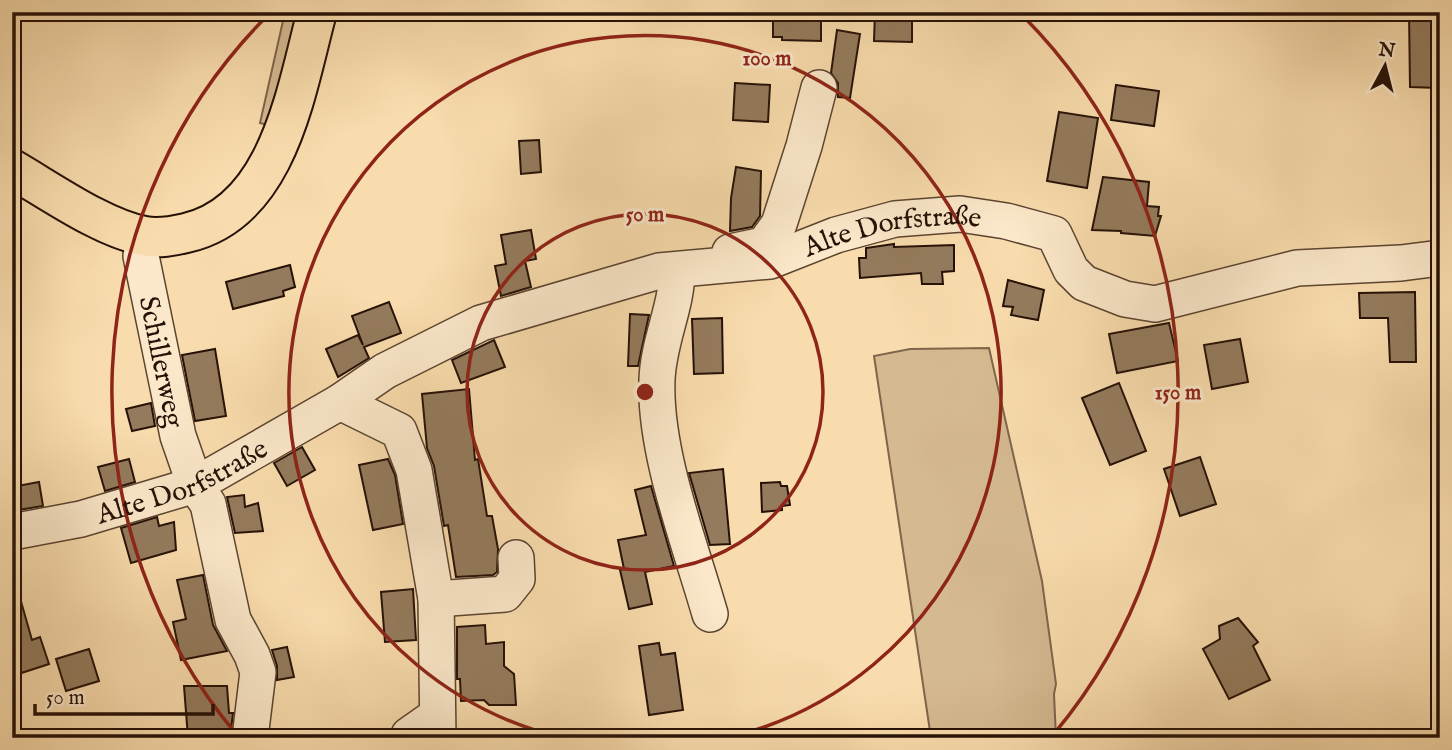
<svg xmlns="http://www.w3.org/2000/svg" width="1452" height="750" font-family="'IM FELL English',serif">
<rect width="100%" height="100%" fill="#f9dcad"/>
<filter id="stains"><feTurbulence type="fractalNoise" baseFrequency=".00286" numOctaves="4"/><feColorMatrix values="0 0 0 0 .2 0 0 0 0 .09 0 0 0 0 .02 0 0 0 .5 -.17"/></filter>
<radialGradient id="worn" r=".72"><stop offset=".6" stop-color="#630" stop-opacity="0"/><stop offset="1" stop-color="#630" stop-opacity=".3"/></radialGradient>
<g fill="#d5b991" stroke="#7e654c" stroke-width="2">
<path d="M285 12H303L272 126 260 123Z"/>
<path d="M989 348 1042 581 1056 684 1054 694 1056 738H931L874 356 910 349Z"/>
</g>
<g fill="#947b5d" stroke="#261107" stroke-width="2">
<path d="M773 12H821V41L782 40V37H773Z"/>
<path d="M875 12H912V42L874 41Z"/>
<path d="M1409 12H1438V88L1410 87Z"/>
<path d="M837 30 860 34 850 98 838 97V83L831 73Z"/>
<path d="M735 83 770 85 768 122 733 120Z"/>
<path d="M1116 85 1159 91 1154 126 1111 120Z"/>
<path d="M1059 112 1098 118 1087 188 1047 181Z"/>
<path d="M539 140 541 172 521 174 519 141Z"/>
<path d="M736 167 761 171 760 216 752 227 730 231 731 198Z"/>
<path d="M1103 177 1149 182 1147 206 1159 207 1158 216H1161L1155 236 1121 233V231L1092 230Z"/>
<path d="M531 230 536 259 525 261 531 287 501 296 495 266 506 264 501 235Z"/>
<path d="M894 244V247L954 245V271L942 272 943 284H922L921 273 860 278 859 258H866V248Z"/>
<path d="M290 265 295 287 283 291 284 296 233 309 226 282Z"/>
<path d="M1008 280 1044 290 1038 320 1011 315 1013 307 1003 306Z"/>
<path d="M1415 292 1416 362H1390L1388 318H1360L1359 293Z"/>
<path d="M389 302 401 333 364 347 369 358 338 377 326 349 358 335 363 345 352 316Z"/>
<path d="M630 314 649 315 638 366H628Z"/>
<path d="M722 318 723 373 694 374 692 319Z"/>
<path d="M1169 323 1178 361 1117 373 1109 334Z"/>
<path d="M1240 339 1248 382 1212 389 1204 345Z"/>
<path d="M494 340 505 367 461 383 452 360Z"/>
<path d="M215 349 226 416 195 421 182 355Z"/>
<path d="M1119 383 1146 451 1110 465 1082 398Z"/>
<path d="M469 389 475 460 478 459 487 516H492L498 549 497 572 493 575 456 577 448 525 444 526 434 466 427 448 422 394Z"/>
<path d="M151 403 155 426 132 431 126 409Z"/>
<path d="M302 447 315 470 287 486 274 463Z"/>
<path d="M1200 457 1216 504 1180 516 1164 469Z"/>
<path d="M129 459 135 482 105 491 98 467Z"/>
<path d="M388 459 395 475 403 524 373 530 359 465Z"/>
<path d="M723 469 730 544 710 545 689 473Z"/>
<path d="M39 482 43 506 12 511V487Z"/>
<path d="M780 482 781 486H787L790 505 782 506V510L762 512 761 483Z"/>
<path d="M651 486 674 566 645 572 652 604 629 609 620 570 624 569 618 540 646 535 635 490Z"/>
<path d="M244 495 245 507 258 503 263 531 235 533 227 497Z"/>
<path d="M157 517 159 526 174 522 176 550 131 563 121 528Z"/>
<path d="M203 575 213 625 227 651 181 660 173 622 186 619 177 580Z"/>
<path d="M413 589 416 640 385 642 381 592Z"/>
<path d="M18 591 32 640 40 637 49 664 12 676V592Z"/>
<path d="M1238 618 1258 642 1253 646 1270 680 1229 699 1203 649 1220 639 1219 626Z"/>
<path d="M485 625 486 644 504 642V666L514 674 516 705H489L484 700 461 701 460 679H457V627Z"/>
<path d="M659 643 661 655 675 653 683 710 649 715 639 646Z"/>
<path d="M287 647 294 677 277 680V666L272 650Z"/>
<path d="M89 649 99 681 66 691 56 659Z"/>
<path d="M184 686H227L229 713H233L230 738H188Z"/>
</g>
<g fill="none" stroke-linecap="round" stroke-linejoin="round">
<defs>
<g id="minor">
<path id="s1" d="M144 236 141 256 178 436 195 485 208 504 233 620 252 655 258 672 250 738"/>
<path d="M730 252 764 245 779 224 804 146 819 88"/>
<path d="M677 270C677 307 658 342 657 380 654 452 690 544 710 614"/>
<path d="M340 402 399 431 414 470 436 599 438 738"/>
<path id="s2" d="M12 532 81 519 195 485 340 402 385 371 481 323 659 271 770 261 836 235 895 219 960 214 1006 221 1054 234 1071 270 1084 283 1125 299 1155 304 1297 268 1401 263 1440 258"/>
<path d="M436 599 505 594 517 579 516 558"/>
<path d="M408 738 409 735 436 716"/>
</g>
<path id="major" d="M12 169C50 191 102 228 144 236 159 239 173 236 186 233 279 212 296 90 317 12"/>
</defs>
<use href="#minor" stroke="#5b4430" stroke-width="38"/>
<use href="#major" stroke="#261107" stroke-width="42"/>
<use href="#minor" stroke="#fbe8ca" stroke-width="35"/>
<use href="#major" stroke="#f9dcad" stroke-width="38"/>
</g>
<g fill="none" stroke="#8f2418" stroke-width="3.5">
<circle cx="645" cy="392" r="178"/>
<path d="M559 737A356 356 0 1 1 731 737"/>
<path d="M237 735A533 533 0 0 1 268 15M1022 15A533 533 0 0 1 1053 735"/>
</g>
<g text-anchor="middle" stroke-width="6" stroke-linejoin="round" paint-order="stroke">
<g font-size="28" fill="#261107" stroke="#fbe8ca">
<text dy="10" stroke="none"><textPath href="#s2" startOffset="943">Alte Dorfstraße</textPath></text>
<text dy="10" stroke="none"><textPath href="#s1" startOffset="128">Schillerweg</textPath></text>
<text dy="10" stroke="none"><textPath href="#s2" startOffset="178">Alte Dorfstraße</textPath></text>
</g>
</g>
<circle cx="645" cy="392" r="10" fill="#8f2418" stroke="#fbe8ca" stroke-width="3.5"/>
<g font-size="21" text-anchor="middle" font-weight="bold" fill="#8f2418" stroke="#fbe8ca" stroke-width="6" stroke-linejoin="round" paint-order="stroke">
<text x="767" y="65">100 m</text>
<text x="645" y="221">50 m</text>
<text x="1178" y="399">150 m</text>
</g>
<rect width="1452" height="750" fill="none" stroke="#f9dcad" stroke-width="42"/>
<rect x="14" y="14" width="1424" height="722" fill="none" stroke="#261107" stroke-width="3.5"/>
<rect x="21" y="21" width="1410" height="708" fill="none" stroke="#261107" stroke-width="2"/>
<g transform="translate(1385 66) rotate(7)" stroke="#fbe8ca" stroke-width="5" paint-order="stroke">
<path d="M0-5L12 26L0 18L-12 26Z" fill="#261107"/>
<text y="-10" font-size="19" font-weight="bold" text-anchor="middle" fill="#261107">N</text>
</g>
<path d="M35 704v10h178v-10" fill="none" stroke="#261107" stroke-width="3.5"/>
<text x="46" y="704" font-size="21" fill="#261107" stroke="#fbe8ca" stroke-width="5" paint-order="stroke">50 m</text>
<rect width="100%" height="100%" filter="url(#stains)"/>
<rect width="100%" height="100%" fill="url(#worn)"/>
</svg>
